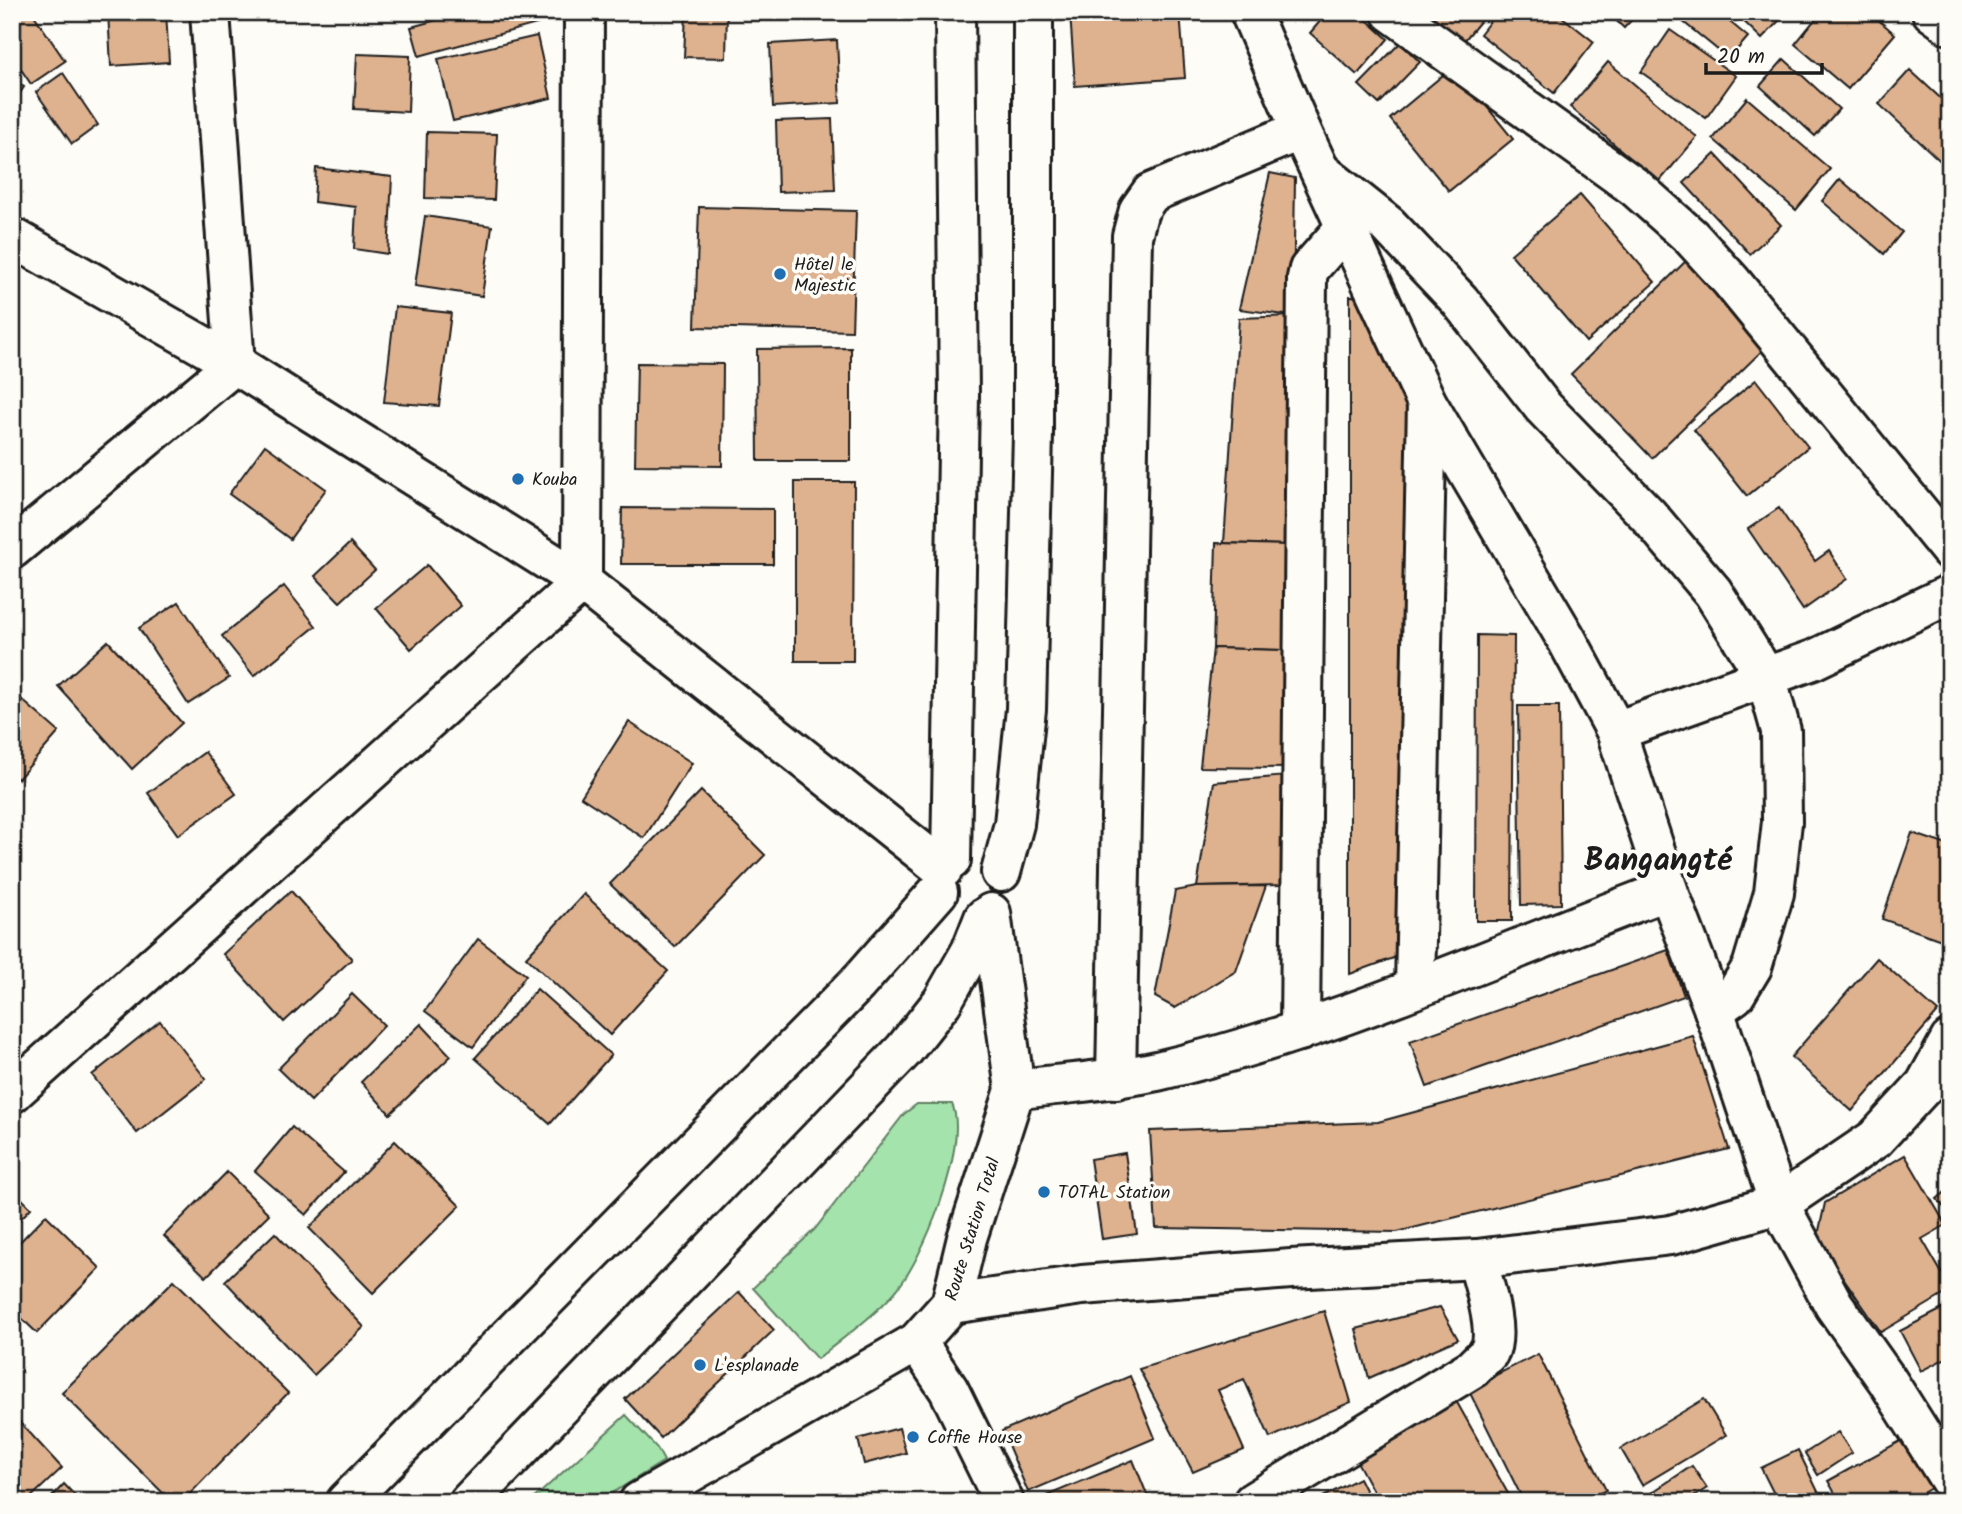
<svg xmlns="http://www.w3.org/2000/svg" width="1962" height="1514" font-family="Kalam,sans-serif">
<rect width="100%" height="100%" fill="#fdfcf7"/>
<filter id="ink" filterUnits="userSpaceOnUse"><feTurbulence type="fractalNoise" baseFrequency=".0143" numOctaves="2"/><feDisplacementMap in="SourceGraphic" scale="14" xChannelSelector="R" yChannelSelector="G"/><feConvolveMatrix kernelMatrix="1 2 1 2 8 2 1 2 1" color-interpolation-filters="sRGB"/></filter>
<g filter="url(#ink)">
<g fill="#a4e3ab" stroke="#608064" stroke-width="2">
<path d="M917 1104H952C970 1144 923 1261 894 1293 872 1318 843 1338 817 1359L753 1288 815 1229 904 1114Z"/>
<path d="M626 1415 657 1448 664 1461 598 1502H530Z"/>
</g>
<g fill="#deb18f" stroke="#1c1c1c" stroke-width="2">
<path d="M12 12H32L65 61 31 84 12 56Z"/>
<path d="M108 12H166L169 62 111 66Z"/>
<path d="M466 12H553L555 19 419 56 411 27Z"/>
<path d="M686 12H727L726 58 684 57Z"/>
<path d="M745 12H795V18L745 17Z"/>
<path d="M1070 12H1180L1185 78 1075 86Z"/>
<path d="M1328 12H1358L1388 39 1357 75 1310 33Z"/>
<path d="M1427 12H1488L1463 42Z"/>
<path d="M1497 12H1556L1594 42 1554 93 1480 34Z"/>
<path d="M1607 12H1639L1624 28Z"/>
<path d="M1671 12H1718L1748 37 1729 59Z"/>
<path d="M1734 12H1787L1762 39Z"/>
<path d="M1821 12H1869L1895 34 1848 89 1795 44Z"/>
<path d="M1670 30 1736 76 1706 118 1641 72Z"/>
<path d="M537 36 551 98 453 121 438 59Z"/>
<path d="M837 40 840 103 773 107 770 44Z"/>
<path d="M1400 43 1420 62 1379 104 1359 85Z"/>
<path d="M357 54 410 56 408 112 354 109Z"/>
<path d="M1784 59 1839 109 1815 136 1760 86Z"/>
<path d="M1608 62 1697 137 1659 182 1570 107Z"/>
<path d="M1454 66 1513 139 1449 191 1390 119Z"/>
<path d="M1910 70 1950 107V170L1879 104Z"/>
<path d="M63 73 98 125 72 144 36 92Z"/>
<path d="M12 79 24 87 12 105Z"/>
<path d="M1747 98 1830 169 1796 210 1713 139Z"/>
<path d="M832 119 835 190 778 192 776 121Z"/>
<path d="M427 132 497 134 494 200 425 198Z"/>
<path d="M1715 154 1781 225 1750 254 1684 183Z"/>
<path d="M316 168 392 177 388 254 354 249 356 207 314 202Z"/>
<path d="M1270 173 1295 178 1293 316 1239 309Z"/>
<path d="M1840 179 1902 232 1884 254 1822 201Z"/>
<path d="M1580 195 1655 282 1586 342 1511 254Z"/>
<path d="M699 207 856 211 852 331 695 327Z"/>
<path d="M425 216 492 226 482 296 415 286Z"/>
<path d="M1690 257 1771 342 1652 458 1571 374Z"/>
<path d="M1350 296 1374 297 1409 401 1399 956 1350 974Z"/>
<path d="M395 307 451 313 439 406 384 402Z"/>
<path d="M1293 316 1286 545 1224 543 1239 318Z"/>
<path d="M851 348V461H758L757 349Z"/>
<path d="M637 363 723 364 722 466 635 465Z"/>
<path d="M1756 380 1808 447 1747 496 1694 430Z"/>
<path d="M265 445 326 489 290 539 229 494Z"/>
<path d="M795 482H854L853 661H795Z"/>
<path d="M622 508 773 509V564H621Z"/>
<path d="M1779 508 1815 561 1829 551 1847 579 1803 610 1748 529Z"/>
<path d="M350 543 375 570 340 602 315 576Z"/>
<path d="M1216 543 1286 545 1283 650 1213 648Z"/>
<path d="M427 565 461 606 411 649 376 608Z"/>
<path d="M284 586 316 626 254 676 222 636Z"/>
<path d="M179 602 229 678 188 704 139 628Z"/>
<path d="M1477 635 1514 636 1512 921H1476Z"/>
<path d="M108 641 182 723 132 769 58 686Z"/>
<path d="M1213 648 1283 650 1294 653 1291 768 1200 767Z"/>
<path d="M21 699 59 732 18 779 12 774V709Z"/>
<path d="M1518 706H1559L1561 904 1521 905Z"/>
<path d="M629 722 692 763 644 838 581 797Z"/>
<path d="M205 752 236 794 178 835 148 793Z"/>
<path d="M1288 776 1281 885 1197 887 1214 782Z"/>
<path d="M701 791 765 855 675 947 610 884Z"/>
<path d="M1912 833 1950 846V943L1882 919Z"/>
<path d="M1266 886 1236 971 1175 1008 1155 997 1175 891 1197 887Z"/>
<path d="M291 891 352 959 284 1022 223 954Z"/>
<path d="M584 894 668 971 610 1035 526 957Z"/>
<path d="M478 939 526 975 473 1047 425 1011Z"/>
<path d="M1668 950 1684 996 1427 1087 1410 1041Z"/>
<path d="M1877 958 1938 1012 1852 1111 1791 1057Z"/>
<path d="M537 989 611 1055 550 1124 475 1058Z"/>
<path d="M352 994 384 1025 311 1101 278 1069Z"/>
<path d="M160 1021 206 1079 137 1133 92 1075Z"/>
<path d="M421 1024 451 1056 390 1114 361 1082Z"/>
<path d="M1693 1036 1729 1149 1397 1232 1156 1228 1150 1131 1378 1122Z"/>
<path d="M292 1127 344 1172 306 1215 255 1171Z"/>
<path d="M395 1141 460 1206 373 1293 309 1228Z"/>
<path d="M1125 1153 1137 1234 1102 1239 1090 1159Z"/>
<path d="M1905 1155 1946 1225 1922 1239 1950 1287V1291L1881 1332 1817 1240 1825 1203Z"/>
<path d="M227 1172 269 1214 206 1277 164 1236Z"/>
<path d="M1950 1188V1215L1937 1199Z"/>
<path d="M12 1189 31 1208 12 1228Z"/>
<path d="M46 1215 100 1268 37 1333 12 1309V1250Z"/>
<path d="M275 1233 364 1327 314 1375 225 1281Z"/>
<path d="M174 1280 288 1393 182 1502H172L62 1393Z"/>
<path d="M739 1292 774 1330 661 1438 625 1399Z"/>
<path d="M1950 1305V1356L1921 1371 1900 1331Z"/>
<path d="M1440 1307 1458 1339 1369 1378 1356 1329Z"/>
<path d="M1324 1311 1351 1402 1270 1438 1244 1379 1218 1390 1244 1450 1193 1472 1139 1369Z"/>
<path d="M12 1333 19 1341 12 1347Z"/>
<path d="M1538 1354 1606 1490 1583 1502H1524L1468 1389Z"/>
<path d="M1130 1376 1155 1438 1028 1492 1002 1431Z"/>
<path d="M1450 1390 1511 1499 1506 1502H1379L1349 1447Z"/>
<path d="M1704 1399 1726 1435 1642 1485 1621 1449Z"/>
<path d="M17 1419 62 1468 26 1502H12V1424Z"/>
<path d="M899 1428 906 1453 864 1464 858 1439Z"/>
<path d="M1838 1432 1852 1453 1818 1475 1805 1453Z"/>
<path d="M1904 1439 1931 1488 1908 1502H1840L1828 1481Z"/>
<path d="M1798 1450 1823 1502H1778L1761 1468Z"/>
<path d="M1133 1460 1150 1502H1048L1046 1496Z"/>
<path d="M1692 1466 1707 1488 1686 1502H1656L1651 1493Z"/>
<path d="M1359 1478 1371 1502H1322L1321 1498Z"/>
<path d="M64 1484 81 1502H47Z"/>
<path d="M1752 1493 1756 1502H1734Z"/>
</g>
<g fill="none" stroke-linecap="round" stroke-linejoin="round">
<defs>
<g id="minor">
<path d="M1250 12 1301 130 1427 403 1567 640 1616 731 1668 890 1714 1010 1779 1204 1834 1305 1887 1380 1950 1480"/>
<path d="M1932 12 1950 25"/>
<path d="M1324 174 1388 225 1460 301 1543 407 1648 515 1713 592 1766 677 1781 731 1782 822 1774 893 1752 967 1735 995 1714 1010"/>
<path d="M12 237 235 364 582 582 943 869"/>
<path d="M12 549 235 364 210 12"/>
<path d="M1616 731 1813 660 1950 594"/>
<path d="M1415 988 1427 403"/>
<path d="M1300 1031 1307 278 1309 269 1345 228"/>
<path d="M1116 1079 1132 236 1139 210 1151 193 1301 130"/>
<path d="M1015 1090C1063 1083 1111 1081 1157 1071 1334 1030 1499 953 1668 890"/>
<path d="M12 1093 582 582 584 12"/>
<path d="M951 1304 1082 1285 1291 1269 1477 1259 1671 1235 1779 1204 1875 1139 1925 1085 1950 1040"/>
<path d="M917 1342 949 1390 1004 1502"/>
<path d="M639 1502 917 1342 951 1304 967 1238 1015 1090 991 913"/>
<path d="M1253 1502 1473 1368C1477 1363 1485 1357 1489 1352 1500 1332 1483 1281 1477 1259"/>
</g>
<g id="secondary">
<path d="M1391 12 1636 188 1691 237 1731 281 1950 550"/>
<path d="M951 860 959 395 955 12"/>
<path d="M1001 872 1014 824 1026 709 1033 434V12"/>
<path d="M346 1502 857 984 938 892"/>
<path d="M469 1502 904 1050 942 1002 971 951 984 918"/>
</g>
</defs>
<use href="#minor" stroke="#1c1c1c" stroke-width="44"/>
<use href="#secondary" stroke="#1c1c1c" stroke-width="44"/>
<use href="#minor" stroke="#fdfcf7" stroke-width="38"/>
<use href="#secondary" stroke="#fdfcf7" stroke-width="38"/>
</g>
</g>
<g fill="#1f6fb2" stroke="#fdfcf7" stroke-width="2.5">
<circle cx="780" cy="274" r="7"/>
<circle cx="518" cy="479" r="7"/>
<circle cx="1044" cy="1192" r="7"/>
<circle cx="700" cy="1365" r="7"/>
<circle cx="913" cy="1437" r="7"/>
</g>
<g text-anchor="middle" stroke-width="7" stroke-linejoin="round" paint-order="stroke">
<g font-size="18" fill="#1c1c1c" stroke="#fdfcf7" text-anchor="start">
<text x="794" y="270">Hôtel le<tspan x="794" dy="21">Majestic</tspan></text>
<text x="532" y="485">Kouba</text>
<text x="1058" y="1198">TOTAL Station</text>
<text x="714" y="1371">L'esplanade</text>
<text x="927" y="1443">Coffie House</text>
</g>
<g font-size="18" fill="#1c1c1c" stroke="#fdfcf7">
<text transform="translate(972 1229) rotate(-73)" y="6">Route Station Total</text>
</g>
<g font-size="32" font-weight="bold" fill="#1c1c1c" stroke="#fdfcf7">
<text x="1658" y="870">Bangangté</text>
</g>
</g>
<rect width="1962" height="1514" fill="none" stroke="#fdfcf7" stroke-width="42"/>
<rect x="21" y="21" width="1920" height="1472" fill="none" stroke="#1c1c1c" stroke-width="2.5" filter="url(#ink)"/>
<path d="M1706 63v10h116v-10" fill="none" stroke="#1c1c1c" stroke-width="3.5"/>
<text x="1717" y="63" font-size="21" fill="#1c1c1c" stroke="#fdfcf7" stroke-width="5" paint-order="stroke">20 m</text>
</svg>
